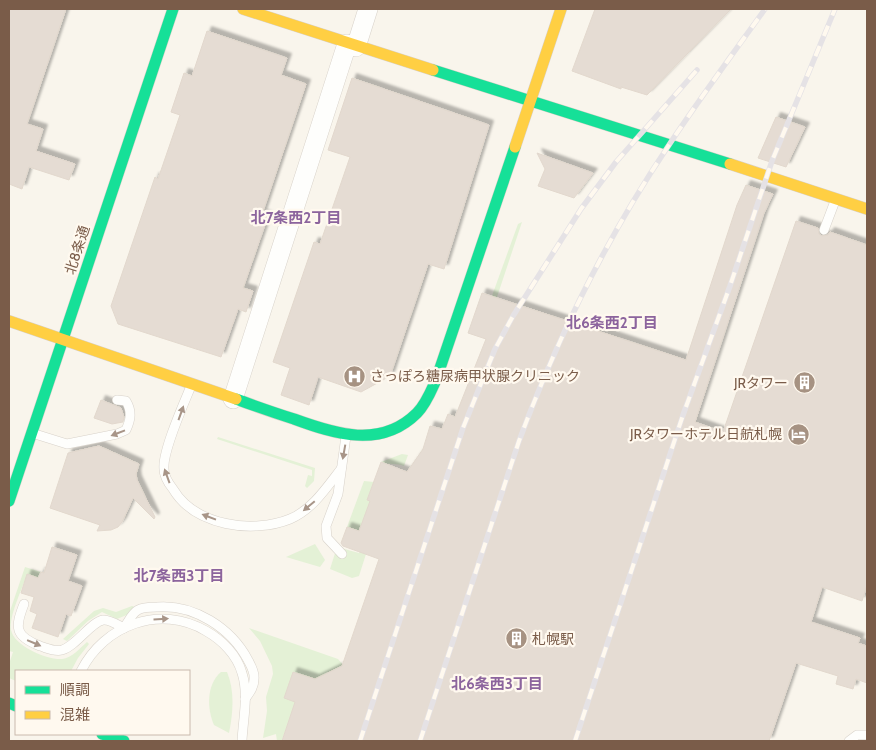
<svg xmlns="http://www.w3.org/2000/svg" width="876" height="750" font-family="Cabin,'Noto Sans JP',sans-serif">
<defs>
<filter id="shadow"><feDropShadow dx="4.5" dy="-4.5" stdDeviation="1" flood-color="#0004"/></filter>
</defs>
<rect width="100%" height="100%" fill="#f9f5ec"/>
<g fill="#e4f1d6">
<path d="M522 222 496 300 489 304 518 224Z"/>
<path d="M218 437 315 468 314 481 307 488 305 486 308 475 312 476V470L217 439Z"/>
<path d="M402 454 408 455 404 466C396 463 389 465 381 462Z"/>
<path d="M364 481 374 482 367 500 370 501 373 532 359 576 352 578 330 569 337 547 359 553 364 534 347 527Z"/>
<path d="M315 544 325 560 320 567 286 557Z"/>
<path d="M25 567 41 572 38 578 27 575C22 589 9 616 11 630 14 646 47 660 62 659 72 658 80 648 87 642L89 644 78 658 71 671H16V681L9 678V664L13 652 9 651V614Z"/>
<path d="M132 606 135 607 129 614 117 619 102 612 88 621 67 641 63 639 94 611 103 608 116 612Z"/>
<path d="M249 628 338 659 345 667 307 683 292 712 282 740 285 741H277L276 734 263 738 267 711 266 697 273 674 272 666 260 641Z"/>
<path d="M221 672H227C235 691 233 713 229 733L214 725C207 709 206 685 221 672Z"/>
</g>
<g fill="#e5dcd3" stroke="#e2d8cd" filter="url(#shadow)">
<path d="M9 9H66L27 124 43 129 36 151 75 164 69 180 29 167 22 189 9 184Z"/>
<path d="M595 9H731L647 95 621 87V89L572 71Z"/>
<path d="M207 31 287 58 281 75 306 84 262 214 268 216 243 288 253 291 246 312 238 309 221 357 118 324 111 306 155 177 158 179 180 115 171 112 184 73 192 76Z"/>
<path d="M352 78 489 125 444 269 428 264 390 376 361 392 318 377 309 405 281 395 290 368 273 362 314 242 320 244 350 157 328 150Z"/>
<path d="M776 117 805 127 786 167 758 158Z"/>
<path d="M537 153 593 173 574 198 538 186 545 169Z"/>
<path d="M746 185 773 194 764 213 695 422 723 432 796 221 818 228 819 234 822 236 828 235 830 232 867 245V585L862 601 822 587 811 622 860 638 858 643 867 646V683L856 679 853 689 836 684 838 676 796 663 769 741H282L295 702 284 698 293 672 315 679 342 666 379 559 343 546 341 543 347 527 359 531 370 501 367 500 381 462 407 472 423 449 430 426 442 429 448 414 455 417 486 339 468 333 482 293 686 360 737 205Z"/>
<path d="M101 400 121 408 124 417 123 422 112 424 94 418Z"/>
<path d="M99 446 139 464 136 474 137 480 155 517 154 519 133 498 122 522 118 527 111 530 97 531 100 525 50 508 68 453Z"/>
<path d="M52 547 77 555 68 581 82 586 71 616 66 614 58 637 32 628 37 614 30 611 34 597 21 593 27 574 38 578 41 572 44 573Z"/>
</g>
<g fill="none" stroke-linecap="round" stroke-linejoin="round">
<defs>
<g id="lane">
<path d="M824 230 835 201"/>
<path d="M191 386C184 403 162 452 164 469 164 476 169 484 173 489 195 526 253 534 290 519 312 510 327 487 341 469"/>
<path d="M35 434 67 444 117 434 126 430C131 419 132 411 126 401L117 400"/>
<path d="M342 554 327 538 326 526 338 494 346 436"/>
<path d="M24 604C15 627 14 636 40 646 47 648 54 652 62 650 76 646 91 622 103 620 109 619 118 625 124 628 128 622 132 613 138 610 143 607 151 607 157 607 194 604 231 628 248 660 251 666 255 672 254 679 254 687 250 692 245 699"/>
<path d="M81 671C104 625 160 604 206 631 222 640 237 655 242 673 249 695 243 719 242 741"/>
<path d="M849 741 857 735H867"/>
</g>
<g id="street">
<path d="M356 47 368 9"/>
<path d="M233 399 347 44"/>
</g>
<g id="fast">
<path d="M433 70 730 164"/>
<path d="M236 399C255 406 275 413 294 419 335 434 381 449 417 413 426 404 431 391 436 380L515 147"/>
<path d="M9 501 173 9"/>
<path d="M9 703 16 706"/>
<path d="M102 734 124 741"/>
</g>
<g id="slow">
<path d="M243 9 433 70"/>
<path d="M515 147 561 9"/>
<path d="M730 164 867 209"/>
<path d="M9 321 236 399"/>
</g>
</defs>
<use href="#lane" stroke="#d8d2ca" stroke-width="10"/>
<use href="#street" stroke="#d8d2ca" stroke-width="20"/>
<use href="#fast" stroke="#d9d1c8" stroke-width="12"/>
<use href="#slow" stroke="#d9d1c8" stroke-width="12"/>
<use href="#lane" stroke="#fefefc" stroke-width="9"/>
<use href="#street" stroke="#fefefc" stroke-width="19"/>
<use href="#fast" stroke="#16e098" stroke-width="11"/>
<use href="#slow" stroke="#ffcf43" stroke-width="11"/>
<defs>
<g id="rail">
<path d="M360 741 463 428 495 349 513 316 581 209 616 162 697 70"/>
<path d="M420 741 519 441C557 339 606 239 667 148 698 101 732 55 765 9"/>
<path d="M575 741 683 415 730 286 772 161 835 9"/>
</g>
</defs>
<use href="#rail" stroke="#e5e2e5" stroke-width="5.5"/>
<use href="#rail" stroke="#fff9ef" stroke-width="4" stroke-dasharray="11" stroke-linecap="butt"/>
</g>
<defs><path id="oneway-solid" d="M-6-.8H1V-3.2L6.5 0L1 3.2V.8H-6Z" transform="scale(1.25)"/></defs>
<g fill="#a89588">
<use href="#oneway-solid" transform="translate(181 413) rotate(-70)"/>
<use href="#oneway-solid" transform="translate(118 433) rotate(159)"/>
<use href="#oneway-solid" transform="translate(344 452) rotate(100)"/>
<use href="#oneway-solid" transform="translate(167 476) rotate(-110)"/>
<use href="#oneway-solid" transform="translate(309 506) rotate(140)"/>
<use href="#oneway-solid" transform="translate(209 517) rotate(-159)"/>
<use href="#oneway-solid" transform="translate(161 619) rotate(-4)"/>
<use href="#oneway-solid" transform="translate(34 643) rotate(23)"/>
</g>
<defs>
<symbol id="hospital-disc" viewBox="-11 -11 22 22"><circle r="9.5" fill="#a69282" stroke="#fff9ef"/><path d="M-5-5h3v3.5h4V-5h3V5h-3V1.5h-4V5h-3Z" fill="#fff"/></symbol>
<symbol id="building-disc" viewBox="-11 -11 22 22"><circle r="9.5" fill="#a69282" stroke="#fff9ef"/><path d="M-4-6H4V6H1V3H-1V6H-4ZM-2.5-4.3h1.7v1.8h-1.7ZM.8-4.3h1.7v1.8H.8ZM-2.5-1h1.7V.8h-1.7ZM.8-1h1.7V.8H.8Z" fill="#fff"/></symbol>
<symbol id="hotel-disc" viewBox="-11 -11 22 22"><circle r="9.5" fill="#a69282" stroke="#fff9ef"/><path d="M-6-4.5h1.5V1H6V5H4.5V3h-9V5H-6ZM-4 0a1.8 1.8 0 1 1 3.6 0ZM.5 0V-2.5h3Q6-2.5 6 0Z" fill="#fff"/></symbol>
</defs>
<g fill-rule="evenodd">
<use href="#hospital-disc" x="342" y="364" width="25" height="25"/>
<use href="#building-disc" x="792" y="370" width="25" height="25"/>
<use href="#hotel-disc" x="786" y="422" width="25" height="25"/>
<use href="#building-disc" x="504" y="626" width="25" height="25"/>
</g>
<g text-anchor="middle" stroke-width="4.5" stroke-linejoin="round" paint-order="stroke">
<g font-size="14" fill="#7a5c49" stroke="#fff9ef">
<text transform="translate(77 250) rotate(-72)" y="5">北8条通</text>
</g>
<g font-size="14" fill="#7a5c49" stroke="#fff9ef" text-anchor="start">
<text x="370" y="381">さっぽろ糖尿病甲状腺クリニック</text>
<text x="788" y="388" text-anchor="end">JRタワー</text>
<text x="782" y="439" text-anchor="end">JRタワーホテル日航札幌</text>
<text x="532" y="644">札幌駅</text>
</g>
<g font-size="15" font-weight="bold" fill="#8c649d" stroke="#fff9ef">
<text x="296" y="223">北7条西2丁目</text>
<text x="612" y="328">北6条西2丁目</text>
<text x="179" y="581">北7条西3丁目</text>
<text x="497" y="689">北6条西3丁目</text>
</g>
</g>
<rect width="876" height="750" fill="none" stroke="#7a5c49" stroke-width="20"/>
<rect x="15" y="670" width="175" height="65" fill="#fff9ef" stroke="#cabaad"/>
<rect x="25" y="686" width="25" height="8" fill="#16e098" stroke="#cabaad"/>
<text x="60" y="695" font-size="15" fill="#7a5c49">順調</text>
<rect x="25" y="711" width="25" height="8" fill="#ffcf43" stroke="#cabaad"/>
<text x="60" y="720" font-size="15" fill="#7a5c49">混雑</text>
</svg>
